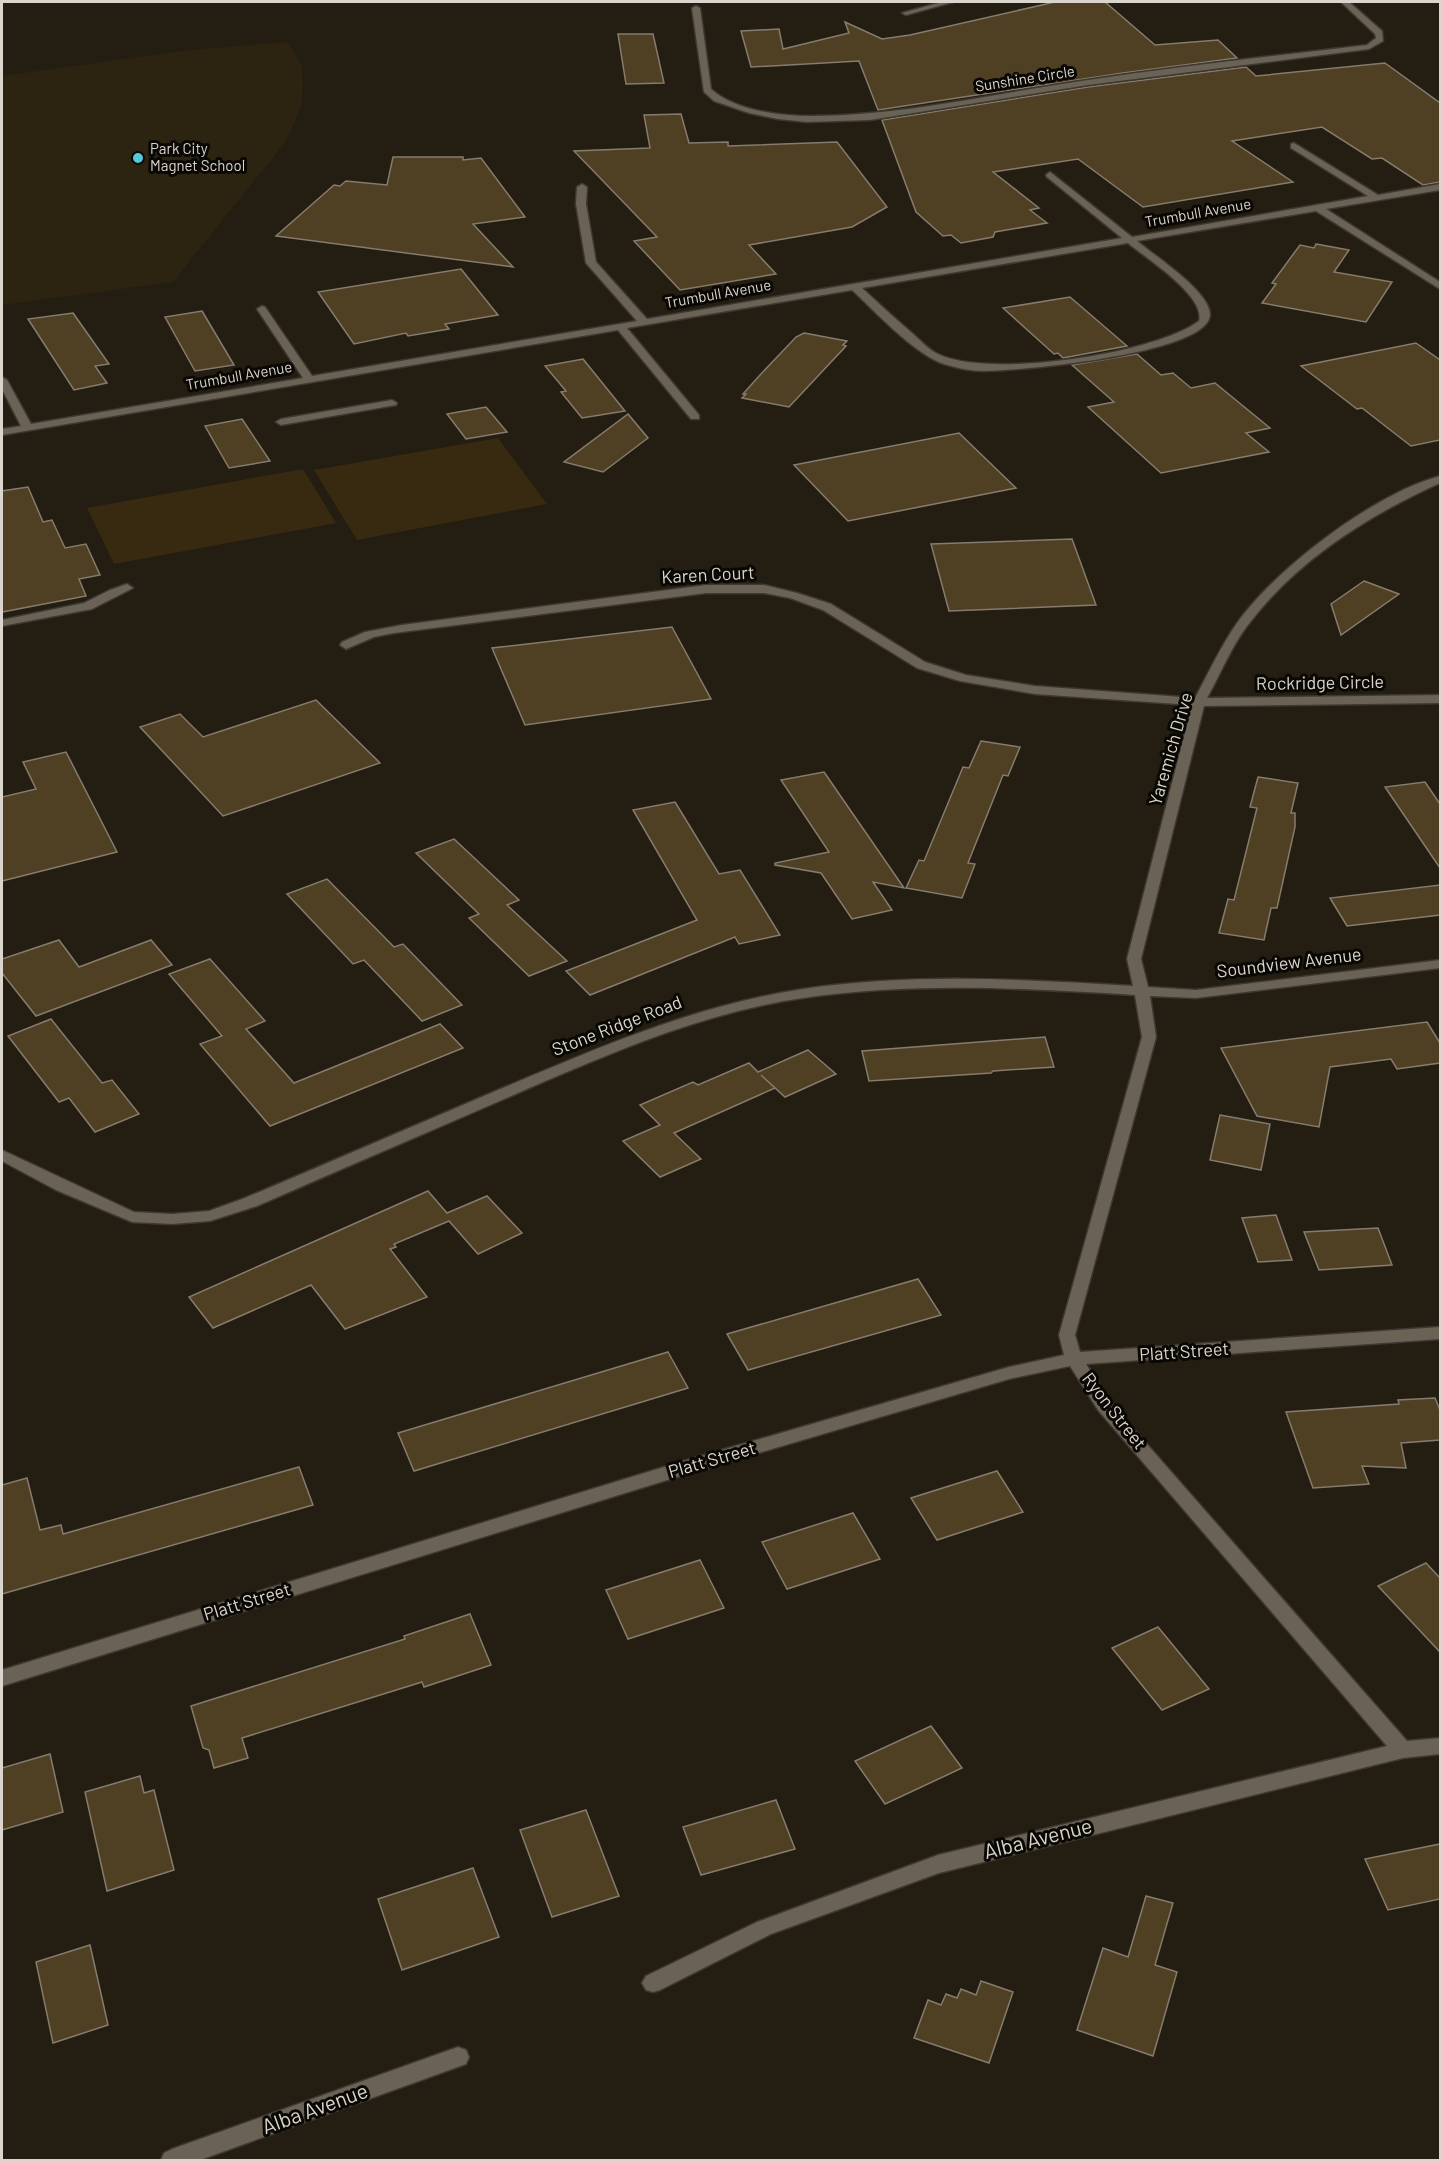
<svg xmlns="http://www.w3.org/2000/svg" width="1442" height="2162" font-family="Barlow,sans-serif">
<rect width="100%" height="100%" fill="#241d11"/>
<path fill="#2d2311" d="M288 42 302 67 303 88 301 107 287 140 173 282 2 305V76L189 50Z"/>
<g fill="#382a10">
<path d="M498 438 547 504 357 540 314 470Z"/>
<path d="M303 469 336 523 114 564 87 508Z"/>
</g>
<g fill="#4f3f23" stroke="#857c6e" stroke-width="1.5">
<path d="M1055 2H1105L1155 45 1218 40 1237 58 1123 73 878 110 859 61 751 67 741 31 779 29 783 49 849 33 845 22 882 39 910 35Z"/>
<path d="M618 34H653L664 83 626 84Z"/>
<path d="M1385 63 1440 103V182L1423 185 1382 158 1372 159 1322 127 1232 141 1293 182 1143 207 1078 159 993 172 1039 208 1030 210 1047 223 995 232 993 237 961 243 951 235 943 236 916 212 882 120 1088 87 1246 67 1256 76Z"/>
<path d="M681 114 689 143 728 142V146L837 142 887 207 852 227 749 245 776 274 680 290 634 241 657 237 574 151 650 148 644 115Z"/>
<path d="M393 157H463V160L481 158 525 217 473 224 513 267 276 236 334 185 340 186 346 181 387 185Z"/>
<path d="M1316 244 1349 250 1334 272 1392 282 1366 322 1262 303 1276 284 1272 283 1300 245 1314 248Z"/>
<path d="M461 269 498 315 445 324 449 329 408 336 406 333 354 344 318 292Z"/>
<path d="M1070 297 1127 346 1063 358 1058 353 1054 354 1003 308Z"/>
<path d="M202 311 234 365 195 371 165 317Z"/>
<path d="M73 313 109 364 95 366 107 383 74 390 28 319Z"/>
<path d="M804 333 847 341 843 345 846 346 789 407 742 398 746 394H743L760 375 796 337Z"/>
<path d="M1416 343 1440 360V440L1411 446 1362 408 1357 409 1301 366Z"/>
<path d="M1137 354 1161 375 1173 373 1191 388 1215 383 1270 428 1246 433 1269 452 1161 473 1088 407 1114 402 1072 365Z"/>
<path d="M583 359 625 411 582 418 561 392 566 391 545 366Z"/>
<path d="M486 407 507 432 466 439 447 414Z"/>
<path d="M628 414 648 438 603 472 564 462Z"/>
<path d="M242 419 270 461 229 468 205 426Z"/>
<path d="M959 433 1016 488 848 521 794 465Z"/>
<path d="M28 487 43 522 52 520 65 548 86 544 100 575 79 579 86 596 2 612V491Z"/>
<path d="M1072 539 1096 605 949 611 931 544Z"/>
<path d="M1364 581 1399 594 1341 635 1331 604Z"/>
<path d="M672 627 711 699 525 725 492 648Z"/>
<path d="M316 700 380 763 223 816 140 727 180 714 203 737Z"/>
<path d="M981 741 1020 747 1008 776 1003 775 968 863 975 864 962 898 906 888 919 860 924 861 963 767 969 768Z"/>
<path d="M66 752 117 852 2 881V797L36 789 23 762Z"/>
<path d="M824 772 904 888 873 882 892 910 852 919 821 873 775 865V863L829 852 781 780Z"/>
<path d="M1258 777 1298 783 1291 813H1295V827L1277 908H1271L1264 940 1219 933 1228 899 1234 900 1257 808 1250 807Z"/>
<path d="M1425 782 1440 804V868L1385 787Z"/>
<path d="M675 802 719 874 740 870 780 935 739 944 735 937 590 995 566 971 697 920 633 810Z"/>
<path d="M454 839 519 900 507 905 567 961 529 976 469 918 479 914 416 853Z"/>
<path d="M327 879 394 947 403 944 462 1005 422 1021 364 960 353 964 287 894Z"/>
<path d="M1440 885V915L1347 926 1330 898Z"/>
<path d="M59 940 79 967 151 940 172 965 36 1016 2 973V959Z"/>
<path d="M210 959 265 1021 246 1029 294 1083 440 1024 463 1048 270 1126 200 1044 222 1036 169 974Z"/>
<path d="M51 1019 102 1083 112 1080 139 1114 95 1132 69 1098 59 1102 8 1036Z"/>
<path d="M1427 1022 1440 1043V1063L1397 1069 1391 1059 1330 1067 1319 1127 1257 1116 1221 1048Z"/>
<path d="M1045 1037 1054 1067 993 1071 991 1073 869 1081 862 1051Z"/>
<path d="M808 1050 836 1074 785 1097 761 1075 775 1088 674 1133 701 1159 660 1177 623 1141 660 1125 640 1105 693 1082 698 1085 749 1063 758 1072Z"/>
<path d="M1220 1115 1270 1124 1261 1170 1210 1160Z"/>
<path d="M428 1191 447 1213 487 1196 522 1233 478 1254 449 1221 394 1244 396 1247 390 1249 427 1297 345 1329 311 1285 213 1328 189 1297Z"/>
<path d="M1276 1215 1292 1260 1258 1262 1242 1218Z"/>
<path d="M1378 1228 1392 1265 1319 1270 1304 1232Z"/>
<path d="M918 1279 941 1315 748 1370 727 1334Z"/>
<path d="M668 1352 688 1388 414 1471 398 1433Z"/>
<path d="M1435 1398 1440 1410V1440L1401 1443 1406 1468 1362 1466 1369 1484 1313 1488 1286 1412 1399 1404 1398 1400Z"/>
<path d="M299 1467 313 1505 2 1594V1485L27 1478 40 1530 61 1525 63 1534Z"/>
<path d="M997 1471 1023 1512 937 1540 911 1498Z"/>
<path d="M853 1513 880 1559 787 1589 762 1542Z"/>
<path d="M700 1560 724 1608 628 1639 606 1590Z"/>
<path d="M1426 1563 1440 1578V1652L1378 1586Z"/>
<path d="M470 1614 491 1665 424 1687 422 1682 242 1738 248 1758 214 1768 209 1750 203 1748 191 1706 405 1639 404 1636Z"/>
<path d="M1158 1627 1209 1689 1162 1710 1112 1648Z"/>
<path d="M931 1726 962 1768 885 1804 855 1761Z"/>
<path d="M50 1754 63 1812 2 1830V1768Z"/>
<path d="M140 1776 144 1793 154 1790 174 1870 107 1891 85 1792Z"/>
<path d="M776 1800 795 1849 701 1875 683 1827Z"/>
<path d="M586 1810 619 1896 552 1917 520 1830Z"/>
<path d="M1440 1844V1899L1388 1910 1365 1859Z"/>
<path d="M473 1868 499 1937 402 1970 378 1899Z"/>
<path d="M1146 1896 1173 1903 1155 1965 1177 1972 1153 2056 1077 2030 1103 1948 1128 1957Z"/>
<path d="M90 1945 108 2025 53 2043 36 1962Z"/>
<path d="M981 1981 1013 1992 989 2063 914 2038 928 2000 941 2005 946 1994 957 1998 961 1989 976 1995Z"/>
</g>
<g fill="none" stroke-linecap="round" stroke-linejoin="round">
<defs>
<g id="minor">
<path d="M942 2H953L906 15 902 13Z"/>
<path d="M1341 2H1349L1382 31 1383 41 1369 49 1088 85 870 120 807 122 778 119 749 113 714 101 704 92 692 8 696 6 700 8 711 89C734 110 779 116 810 116 903 116 995 93 1088 80 1181 66 1274 56 1367 45L1376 38 1375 34Z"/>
<path d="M1294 143 1378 195 1440 184V190L1326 209 1440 282V289L1316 211 1137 241C1155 256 1209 291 1210 314 1211 354 1016 371 984 371 970 371 957 368 944 364 914 354 876 312 852 290L627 328 699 415V419H691L618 330 2 435V429L21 426 2 389V377L7 380 31 424 303 378 257 309 262 306 265 307 312 376 637 321 586 263 576 204 577 187 582 184 587 187 586 204 596 262 647 319 1122 238 1047 177 1046 175 1050 172 1132 237 1368 196 1291 148V144ZM1128 243C1146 258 1206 296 1199 321 1155 354 988 379 938 354 929 350 921 341 913 334 896 319 879 304 862 288Z"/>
<path d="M392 400 397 403 396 405 281 425 276 422 281 419Z"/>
<path d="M1440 476V483C1367 516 1296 561 1247 626 1231 647 1220 675 1207 698L1440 695V703L1204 706 1141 959 1148 987 1196 990 1440 960V968L1196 998 1150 996 1156 1037 1075 1335 1080 1352 1440 1327V1339L1086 1364 1110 1402 1407 1741 1440 1738V1754L1403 1758 939 1873 771 1934 660 1990 653 1992 646 1990 642 1983 646 1976 757 1922 938 1855 1387 1746 1098 1410 1070 1366 1009 1379 677 1477 2 1686V1670L677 1463 1009 1367 1064 1355 1059 1335 1142 1037 1135 995C1025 988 913 982 803 998 700 1013 606 1055 511 1096 426 1133 341 1169 257 1206L210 1221 172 1224 132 1222 56 1190 2 1161V1150L134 1212 172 1214 209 1211 245 1198C330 1162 414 1126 498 1090 597 1048 696 1005 803 989 912 973 1023 979 1133 986L1127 959 1192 705 1035 694 960 681 917 668 823 610 790 598 764 593H706L394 633 374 637 346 649 340 645 342 642 365 632 402 625 706 585H764L797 593 831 604 925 662 966 675 1035 686 1195 698C1208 674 1220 648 1235 626 1273 570 1375 493 1440 476Z"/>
<path d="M127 584 133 588 92 609 2 626V620L84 603 110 590Z"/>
<path d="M458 2047 466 2050 469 2057 466 2064 200 2160H161L164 2153 172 2149Z"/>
</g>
</defs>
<use href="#minor" stroke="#3e3832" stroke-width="3"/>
<use href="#minor" fill="#6a6255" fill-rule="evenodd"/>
</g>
<circle fill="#53cadc" stroke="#0a0804" stroke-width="2" cx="138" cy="158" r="6"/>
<g text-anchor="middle" stroke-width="6" stroke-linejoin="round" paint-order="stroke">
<g font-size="15" fill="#dad5cd" stroke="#0a0804">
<text transform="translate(1025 79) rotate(-9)" y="5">Sunshine Circle</text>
<text transform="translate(1198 213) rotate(-10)" y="5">Trumbull Avenue</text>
<text transform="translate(718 294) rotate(-10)" y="5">Trumbull Avenue</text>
<text transform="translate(239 376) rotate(-10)" y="5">Trumbull Avenue</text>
</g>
<g font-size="15" fill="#dad5cd" stroke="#0a0804" text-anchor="start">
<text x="150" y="154">Park City<tspan x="150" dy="17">Magnet School</tspan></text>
</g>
<g font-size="18" fill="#dad5cd" stroke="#0a0804">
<text transform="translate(708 575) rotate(-3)" y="6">Karen Court</text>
<text transform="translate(1320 683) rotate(-1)" y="6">Rockridge Circle</text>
<text transform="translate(1171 749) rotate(-74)" y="6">Yaremich Drive</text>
<text transform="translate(1289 963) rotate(-7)" y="6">Soundview Avenue</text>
<text transform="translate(617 1026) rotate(-21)" y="6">Stone Ridge Road</text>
<text transform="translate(1184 1352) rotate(-4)" y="6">Platt Street</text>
<text transform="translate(1114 1411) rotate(52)" y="6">Ryon Street</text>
<text transform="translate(712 1460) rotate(-16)" y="6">Platt Street</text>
<text transform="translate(247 1602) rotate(-17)" y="6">Platt Street</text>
</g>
<g font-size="21" fill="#dad5cd" stroke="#0a0804">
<text transform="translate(1038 1839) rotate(-14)" y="7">Alba Avenue</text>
<text transform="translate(315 2109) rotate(-20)" y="7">Alba Avenue</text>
</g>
</g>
<rect width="1442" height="2162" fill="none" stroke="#dad5cd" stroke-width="6"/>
</svg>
